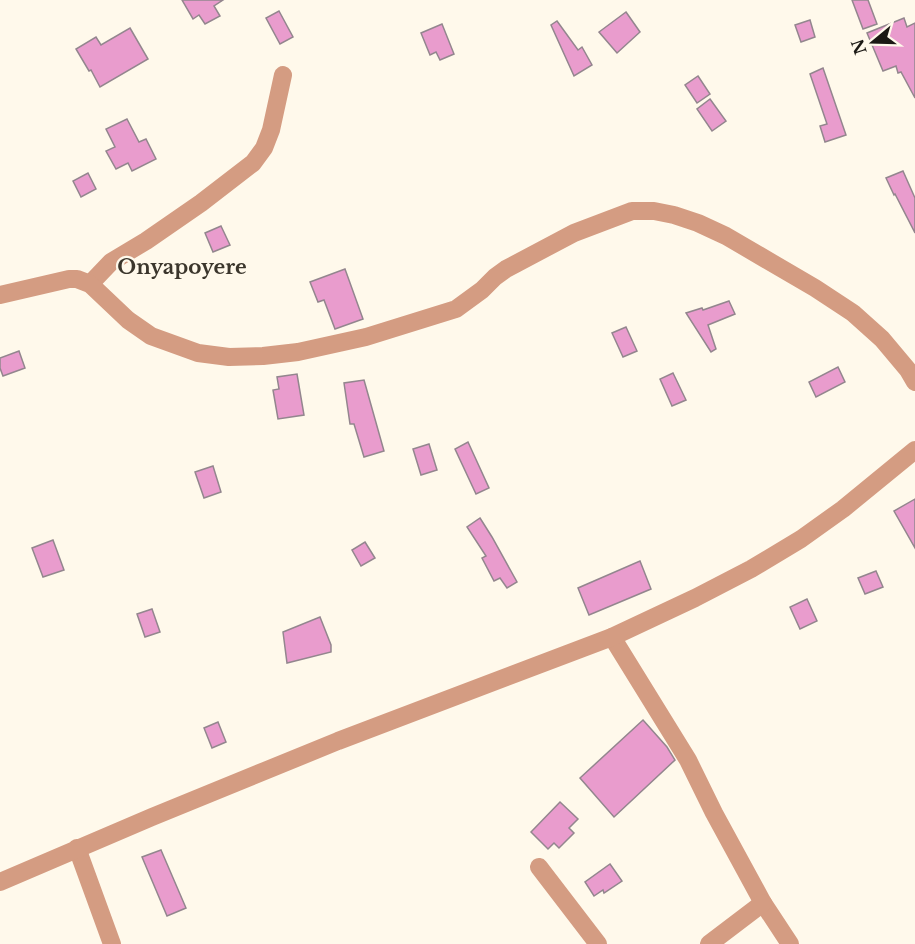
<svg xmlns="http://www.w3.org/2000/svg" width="915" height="944" font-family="'Libre Baskerville',serif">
<rect width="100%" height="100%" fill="#fff9eb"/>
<g fill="#e99ccd" stroke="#93868e" stroke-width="1.5">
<path d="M182 0H223L214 6 220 16 205 24 199 15 193 19Z"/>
<path d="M852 0H868L877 24 863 29Z"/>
<path d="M279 11 293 37 280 44 266 18Z"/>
<path d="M626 12 640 32 617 53 599 32Z"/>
<path d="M904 18 907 27 915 23V98L901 72 898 73 896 66 883 71 867 33Z"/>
<path d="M810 20 815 37 801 42 795 25Z"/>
<path d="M557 21 578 50 582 47 592 65 574 76 551 25Z"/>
<path d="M442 24 454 54 440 60 436 52 430 55 421 33Z"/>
<path d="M130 28 148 59 100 87 91 70 89 71 76 49 96 37 101 45Z"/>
<path d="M823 68 846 135 825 142 820 126 827 124 810 74Z"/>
<path d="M698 76 710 94 697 103 685 85Z"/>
<path d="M710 99 726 121 712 131 697 109Z"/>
<path d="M127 119 139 142 146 139 156 159 132 171 128 163 116 169 106 151 115 147 106 129Z"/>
<path d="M903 171 915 198V233L895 194 894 195 886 178Z"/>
<path d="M88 173 96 189 81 197 73 181Z"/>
<path d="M221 226 230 245 213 252 205 233Z"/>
<path d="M345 269 363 319 335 329 324 300 318 302 310 282Z"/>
<path d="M729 301 735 314 708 325 716 349 711 352 686 313 702 308 703 310Z"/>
<path d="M626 327 637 351 623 357 612 333Z"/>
<path d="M19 351 25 368 3 376 0 368V358Z"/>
<path d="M838 367 845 382 816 397 809 382Z"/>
<path d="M673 373 686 400 672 406 660 379Z"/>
<path d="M297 374 304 415 278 419 273 390 279 389 277 377Z"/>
<path d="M364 380 384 451 364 457 354 424H350L344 383Z"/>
<path d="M468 442 489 488 476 494 455 449Z"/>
<path d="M429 444 437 470 421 475 413 449Z"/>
<path d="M213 466 221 492 204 498 195 472Z"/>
<path d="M915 499V548L894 511Z"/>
<path d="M480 518 492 537 517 582 507 588 500 578 494 581 482 558 486 556 467 527Z"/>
<path d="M53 540 64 570 43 577 32 548Z"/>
<path d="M365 542 375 558 361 566 352 550Z"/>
<path d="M640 561 651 589 589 615 578 588Z"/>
<path d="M876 571 883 587 865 594 858 578Z"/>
<path d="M807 599 817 621 800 629 790 607Z"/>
<path d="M152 609 160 632 145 637 137 614Z"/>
<path d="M320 617 331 645V652L287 663 283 632Z"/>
<path d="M643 720 667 747 675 760 614 817 580 778Z"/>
<path d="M218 722 226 742 212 748 204 728Z"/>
<path d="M560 802 578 819 569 828 574 833 559 848 554 843 548 849 531 832Z"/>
<path d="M161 850 186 908 167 916 142 857Z"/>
<path d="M610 864 622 881 604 893 603 890 594 896 585 882Z"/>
</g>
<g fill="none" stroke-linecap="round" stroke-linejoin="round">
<g stroke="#d49c82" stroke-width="18">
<path d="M90 284 111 262 146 241 201 203 253 163 264 148 271 130 283 75"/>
<path d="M0 295 69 279H77L90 284 128 320 151 336 198 353 229 357 263 356 298 352 366 337 456 309 482 290 495 277 506 269 574 233 632 211H654L674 215 698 223 726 236 815 288 853 313 882 339 908 370 915 382"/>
<path d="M612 637 688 760 714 813 763 903 790 944"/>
<path d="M77 848 112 944"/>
<path d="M539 867 598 944"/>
<path d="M0 882 152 817 338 741 612 637 695 598 751 569 801 539 843 509 915 450"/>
<path d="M709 944 763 903"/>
</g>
</g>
<g text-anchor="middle" stroke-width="4.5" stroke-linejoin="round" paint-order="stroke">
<g font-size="20" font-weight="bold" fill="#3b362c" stroke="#fff9eb">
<text x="182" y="274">Onyapoyere</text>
</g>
</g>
<g transform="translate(873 42) rotate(251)" stroke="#fff9eb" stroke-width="4.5" paint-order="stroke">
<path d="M0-4.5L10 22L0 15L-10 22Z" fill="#1b1914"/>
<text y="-9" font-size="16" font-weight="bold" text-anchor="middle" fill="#1b1914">N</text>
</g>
</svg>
